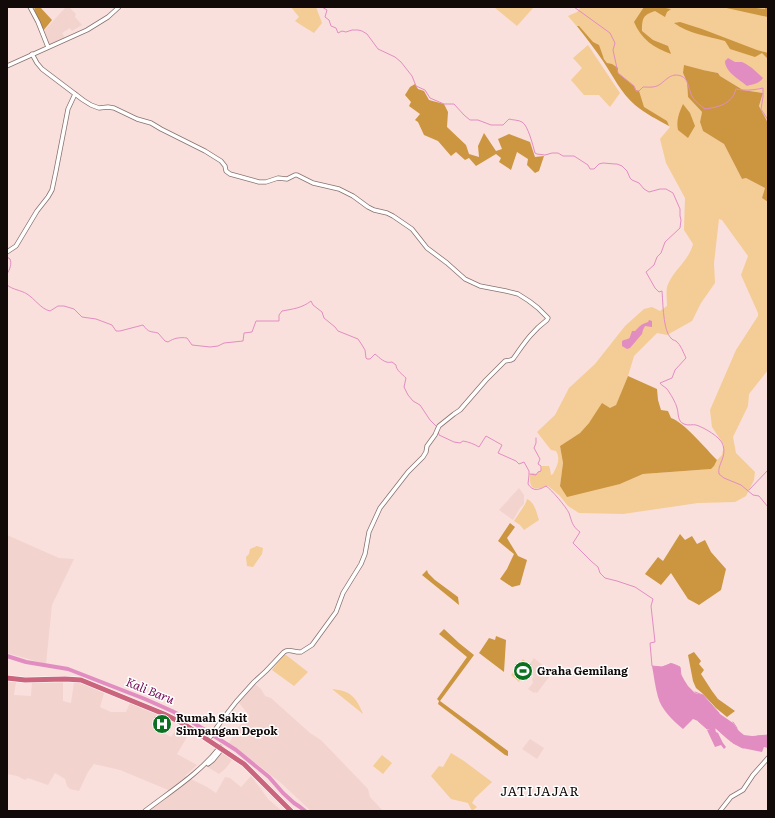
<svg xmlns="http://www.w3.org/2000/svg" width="775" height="818" font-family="Literata,serif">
<rect width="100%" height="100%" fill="#f9e0dc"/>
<g fill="#f3d3cd">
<path d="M66 7H69L76 14 75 17 82 25 72 31 70 28 62 33 65 38 48 45 43 32Z"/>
<path d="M519 488 524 495V504L520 508 513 520 499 510Z"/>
<path d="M7 535 59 558 74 559 52 605 46 664 7 653Z"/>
<path d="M534 658 552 673 537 693 535 692 534 693 528 689 533 683 532 679 534 676 530 673 533 669 529 665Z"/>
<path d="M7 681 16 682 14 695 31 696 32 682 63 681V701L71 703 74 682 84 684 104 693 100 707 111 712H126L130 703 154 713 170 721 164 733 171 737 179 726 190 732 177 754 197 765 185 776 207 787 216 793 225 777 230 778 241 787 251 776 261 789 268 799 282 811H147L173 792 120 770 94 764 88 772 79 791 70 789 67 786 65 779 55 773 48 785 28 778 25 780 17 776 7 774Z"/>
<path d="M255 684 261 689 265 696 271 698 310 733 321 740 368 789 370 797 383 811H311L281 783 248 757 228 745 237 729 249 715 239 703Z"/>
<path d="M530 739 544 748 537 759 522 749Z"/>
<path d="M223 753 232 760 226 768 219 774 206 766Z"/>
</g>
<g fill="#f4cc95" fill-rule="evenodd">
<path d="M291 7H316L322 23 314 33 301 25 295 21 299 17Z"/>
<path d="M494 7H532L533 8 517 26Z"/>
<path d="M581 7H768V123L759 106 763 93 743 90 720 76 718 73 703 70 683 73 687 82 688 97 702 112 700 122 703 131 724 144 742 179 746 178 765 188 762 198 768 202V370L749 394 748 406 733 437 736 453 755 472 754 480 746 496 735 502 698 503 623 514 579 513 568 506 559 495 548 486C534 490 529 491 530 474L533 473 537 474 539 471H541L542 466H549L550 469 551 475 553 474C557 466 561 459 556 451L551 450 537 432 555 415 569 388 595 364 625 326 644 309 652 307 660 311 667 306C667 300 666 292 667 287 672 271 689 261 693 244L684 230 685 198 666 163 660 139 670 127 656 115 639 105C638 100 637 93 635 89 626 78 610 70 604 58L568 16 577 12ZM719 219 722 220 748 256 741 275 758 313V316L736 350 710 410 712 427 724 445 722 455 717 460 714 466 711 469 643 474 620 484 560 486 563 463 560 446 580 433 589 423 616 405 628 376 634 356 657 333 667 335 692 321 701 303 715 283 714 263Z"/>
<path d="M588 45 620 93 610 107 599 95H584L571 80 582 68 573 58Z"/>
<path d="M527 499C535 503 536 511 539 520L524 530 520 525 514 521C518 514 526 505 527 499Z"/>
<path d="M257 546 263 548 262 554 253 567 247 566 246 557 249 554 250 549Z"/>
<path d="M284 655H286L308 672 294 686 272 670Z"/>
<path d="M523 659 533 669 527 676 525 675 519 682 511 675Z"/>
<path d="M332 689C351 691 356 697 363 714Z"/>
<path d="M451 753 464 761 492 782 475 798 472 803 477 807 472 811 468 803 451 799 431 776 439 766 443 767Z"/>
<path d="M382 755 392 763 383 774 373 766Z"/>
</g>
<g fill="#cc953f">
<path d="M36 7H40L52 20 43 31 34 9Z"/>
<path d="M644 7H660L671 9 667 12 665 17 655 11C643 15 642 18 642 31L653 40 668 46 671 54C654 48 641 39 634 22Z"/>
<path d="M722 7C731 7 740 7 749 7 754 7 759 9 765 9V7H768V17Z"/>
<path d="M680 22 702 29 757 50 768 53V59L762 53 755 57 730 49 725 41C708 36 689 34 674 23Z"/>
<path d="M577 26H579L593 42 599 45 604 59 607 63 612 64 618 68V73L634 86 636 90 639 91 644 107 667 121 669 126C658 120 646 114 635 105 621 93 613 76 603 61 595 49 586 38 577 26Z"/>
<path d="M684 65 703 70 718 73 720 76 743 90 763 93 759 106 768 123V202L762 198 765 188 746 178 742 179 724 144 703 131 700 122 702 112 688 97 687 82 683 73Z"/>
<path d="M415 84 418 89 424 91 429 100 444 104 448 112 447 127 466 145 469 154 479 157 478 146 484 133 496 151 502 149 498 139 509 134 530 142 535 157 544 156 539 171 535 173 527 165 528 159 517 152 511 170 499 162 501 158 496 154 476 166 469 158 465 160 456 152 451 156 438 141 424 135 418 122 415 120 420 114 409 106 411 102 405 95 410 87Z"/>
<path d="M683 104 690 113 695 126 688 138 678 130C676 120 679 113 683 104Z"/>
<path d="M628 376 657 389 658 400 661 410 668 411 671 418C684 422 706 449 717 460L714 466 711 469 643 474 620 484 567 497 560 486 563 463 560 446 580 433 589 423 602 403 610 408 616 405Z"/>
<path d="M510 523 515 527 507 538 518 556 527 560 520 585 512 587 500 579 507 569 514 554 498 541Z"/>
<path d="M680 534 685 540 692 536 697 544 705 540 711 552 726 569 721 590 699 605 688 599 671 573 661 585 645 574 658 557 663 561Z"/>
<path d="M427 570 428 573 435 580 458 597 459 605 422 575Z"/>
<path d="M444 629 459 643 474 655 440 701 508 751V756L505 755 438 704 439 701 437 699 467 657 439 634Z"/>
<path d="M496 636 506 640 504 672 479 653 489 638 495 640Z"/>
<path d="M694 652 701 661 699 664 704 670 701 674 712 691 718 699 735 711 727 717 716 708 702 693 696 688 693 681 688 655Z"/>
</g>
<g fill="#e28dc2">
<path d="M728 58 735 62H742L746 64 752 68 763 78C759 84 753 84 747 86 739 79 725 72 725 61Z"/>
<path d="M649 320 652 321V327L645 326 643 330 642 334 630 348 627 349 622 346V341C631 337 628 342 632 331H635C641 325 640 325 648 322Z"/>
<path d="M671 663 680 667 681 675 688 686 695 693 703 695 720 714 733 723 739 731 744 735 752 736 768 735V748L764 747 762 752 742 748 731 742 715 728 716 732 718 733 723 743 726 747 724 749 721 745 715 747 707 730 710 729H707L698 721 693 719 683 729C673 721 661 709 658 697 655 687 654 676 652 666L661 667Z"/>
</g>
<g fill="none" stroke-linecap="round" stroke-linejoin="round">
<g stroke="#e28dc2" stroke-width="1">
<path d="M322 7 327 10 325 17 329 20 331 26 336 28 338 33 342 31 346 32 352 30H358L362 31 367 34 378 49 395 57 401 62 412 76 416 86 425 90 430 98 444 104H454L464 115 470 120H478L491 125H503L509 119C512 120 519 120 522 122 528 125 533 146 535 153L537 154 545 155 552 153H558L563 156H574L588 165 590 169H594L599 164 603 163 615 164H617L622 166 627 171 630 178 632 180 639 183 644 189 649 192 660 189H666L673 193 680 209V216L681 220 680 228 665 242 661 253 657 257 654 265 646 272 655 288 659 292 662 291C663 302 663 331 671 338 672 340 674 340 676 341 681 345 683 352 686 358L675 370 672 378 660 383C662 386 664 386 667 389 670 393 676 403 677 408 679 414 677 421 684 424 688 426 693 424 696 425 703 427 721 437 723 445 727 458 717 464 719 474L724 478 741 485 753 495 759 496 768 507"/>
<path d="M574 7 610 33 615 43 613 50 618 73 634 86 636 91H639L643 87C648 87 654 88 659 85 664 82 668 76 675 75 690 75 687 88 693 98 696 102 701 106 705 109 719 107 732 104 736 89 746 91 754 90 763 88V97L761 109 768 120"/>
<path d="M7 257 10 259C12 264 10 269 7 274"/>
<path d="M7 285C13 290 21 290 27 294 35 299 41 309 50 311L58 306H64L74 309 82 317 96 319 112 325 116 331H120L143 325C149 333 150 331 158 333L165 341 168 342C174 338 180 337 187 338L192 345 210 347 218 346 224 343 243 341 244 333 252 332 256 321H279V315L282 311C293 309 302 308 311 301L313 305 322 312 324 318 335 327 338 331 358 339 362 345 365 350 366 358 367 359H370L375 354C380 358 385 364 392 362L396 365C396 370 402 374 406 378L404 387 408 395 413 401 420 405 430 420 437 427"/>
<path d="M438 430 439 435 454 442 460 443 463 441C469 442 474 444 479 447L486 436 502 445 498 453 516 461 519 464 524 462 529 471V475L528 484C533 492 539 490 546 486 552 490 566 507 569 513 572 522 572 526 580 532L573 543 591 561 598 567 600 573 605 578 617 581 635 587 653 599 651 606 655 642 650 643 652 666C655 666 659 667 662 667 672 665 668 661 680 667L681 675 683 679"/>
<path d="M530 474 536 475 538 472 541 471V466L538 464 540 459 534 448 536 443V438"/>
<path d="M749 490 768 470"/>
<path d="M695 692 703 695 719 713"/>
<path d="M698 721 707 729 716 728 728 739"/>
<path d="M733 722 737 728"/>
<path d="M757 736 768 735"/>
<path d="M733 743 743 748"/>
</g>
<path stroke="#e28dc2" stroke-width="4" d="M7 656 26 662 68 669 145 699 172 711 189 720 236 750 269 777 283 793 294 803 300 807 305 811"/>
<defs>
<g id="secondary">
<path d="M30 7 38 22 48 47"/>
<path d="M32 54 37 63 42 69 83 100 91 105 99 108 108 107 114 108 137 119 151 123 161 129 205 151 221 161 225 166 226 171 230 174 259 182H266L278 178 287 179 295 175H297L313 183 339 189 353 196 368 207 374 210 387 213 393 216 412 229 427 248 447 263 465 279 480 286 506 291 518 294 529 301 538 308 548 318 547 320C532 331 523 345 513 359L511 360 505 361 486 380 460 410 454 414 439 426 435 435 427 446 426 452 423 457 408 472 380 508 369 532 365 554 361 564 343 593 336 612 312 645 301 652C295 653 289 648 284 652L266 671 254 682 236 702 222 720 208 740"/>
<path d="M7 66 87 30 108 17 119 7"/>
<path d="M7 252 16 246 37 211 48 197 52 190 56 171 68 109 75 94"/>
<path d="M208 764 213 760 222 749"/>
<path d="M145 811C171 791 200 773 220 747"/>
<path d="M720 811 731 797 743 790 753 775 768 758"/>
</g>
<path id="highway" d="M7 678 25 680 65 679 81 680 164 714 184 724 244 764 291 811"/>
</defs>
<use href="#secondary" stroke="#87726e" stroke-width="5"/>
<use href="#highway" stroke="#fff" stroke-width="6"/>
<use href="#secondary" stroke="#fff" stroke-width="3.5"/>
<use href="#highway" stroke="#cb657e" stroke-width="5"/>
</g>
<defs>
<symbol id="stadium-disc" viewBox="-11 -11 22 22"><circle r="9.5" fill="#0b7020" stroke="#fff"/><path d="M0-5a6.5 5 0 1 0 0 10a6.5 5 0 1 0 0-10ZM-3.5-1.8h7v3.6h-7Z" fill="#fff"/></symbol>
<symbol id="hospital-disc" viewBox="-11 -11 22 22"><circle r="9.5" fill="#0b7020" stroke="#fff"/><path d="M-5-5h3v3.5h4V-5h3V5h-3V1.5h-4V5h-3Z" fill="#fff"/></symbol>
</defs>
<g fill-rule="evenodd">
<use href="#stadium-disc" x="512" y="660" width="22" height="22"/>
<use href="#hospital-disc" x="151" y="713" width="22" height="22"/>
</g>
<g text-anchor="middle" stroke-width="3" stroke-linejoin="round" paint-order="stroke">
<g font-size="11" font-weight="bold" fill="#110a09" stroke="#fff" text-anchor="start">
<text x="537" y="675">Graha Gemilang</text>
<text x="176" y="722">Rumah Sakit<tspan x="176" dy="13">Simpangan Depok</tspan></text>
</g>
<g font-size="12" font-style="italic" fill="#6e0653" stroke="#fff">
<text transform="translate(150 691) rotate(22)" y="4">Kali Baru</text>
</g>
<g font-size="13" letter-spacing="1" fill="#110a09" stroke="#fff">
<text x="540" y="796">JATIJAJAR</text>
</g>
</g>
<rect width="775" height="818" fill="none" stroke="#110a09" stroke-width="16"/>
</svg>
